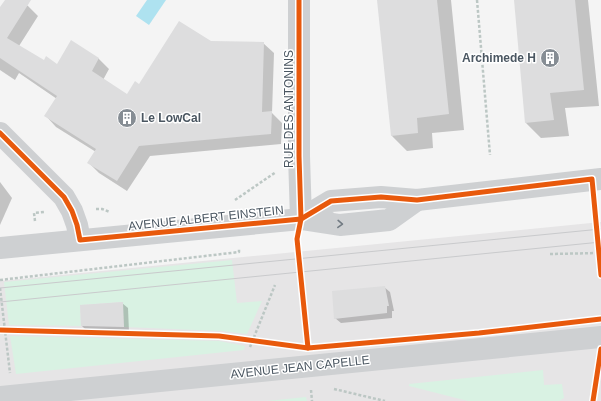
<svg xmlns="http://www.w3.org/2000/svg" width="601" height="401" font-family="Arial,sans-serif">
<rect width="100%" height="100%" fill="#f4f4f4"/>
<path fill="#e6e5e6" d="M601 222V401H0V281Z"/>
<g fill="#d9f2e3">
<path d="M232 260 237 303 262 301 247 334 221 331 124 327 122 302 80 305 81 326 9 325 4 282Z"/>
<path d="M10 336 219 341 245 346 244 350 16 374Z"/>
<path d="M543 370 544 385 562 384 564 398 559 401H468L409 386V384Z"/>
<path d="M306 397 307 401H267Z"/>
</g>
<path fill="#aee2f0" d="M147 0H166L149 25 136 16Z"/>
<g fill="#0003">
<path d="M6 0H18L28 6 38 16 19 46 44 61 58 65 98 58 109 69 103 80 127 95 139 85 210 42 263 43 274 53 272 113 282 123 281 144 150 156 127 191 99 173 89 163 96 152 56 127 46 116 57 99 19 73 15 80 0 70V9Z"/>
<path d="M378 0H451L464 130 432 133 433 148 407 151 392 136Z"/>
<path d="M515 0H588L599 106 565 108 569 136 541 138 526 123Z"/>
<path d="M0 182 12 198 0 225Z"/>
<path d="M384 287 390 292 394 311H392V318L341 323 335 318Z"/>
<path d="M122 303 128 308 129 332 87 331 82 326Z"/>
</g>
<g fill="#ddddde">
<path d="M5 0H31L7 38 44 60 46 56 57 64 71 40 99 58 92 71 127 94 135 81 139 84 179 21 211 41 264 42 262 112 272 111 271 134 139 146 117 181 87 163 96 149 44 116 57 96 0 58V7Z"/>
<path d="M377 0H437L449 114 417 118 418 133 391 136Z"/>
<path d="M514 0H575L584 90 550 93 554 120 525 123Z"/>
<path d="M385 286 389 306H387V313L334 319 332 291Z"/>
<path d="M123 302 124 327 81 326 80 305Z"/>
</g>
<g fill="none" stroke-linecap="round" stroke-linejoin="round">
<g stroke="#bcc7c4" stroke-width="2.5" stroke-dasharray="3 2" stroke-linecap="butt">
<path d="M477 0 490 155"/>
<path d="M235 200 276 172"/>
<path d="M96 209H102L110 212"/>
<path d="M35 221 34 213 44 212"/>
<path d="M550 254 599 253"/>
<path d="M0 280 239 252V249"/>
<path d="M0 288 10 373"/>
<path d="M250 347 275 285"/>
<path d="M334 389 385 401"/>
<path d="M311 390 312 401"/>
</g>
<g stroke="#ced0d2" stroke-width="22">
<path d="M299 0V156L301 219"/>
<path d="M0 133 64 197 72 211 77 225 80 240"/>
<path d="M301 219 331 201 381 197 417 200 601 179"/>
<path d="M0 248 301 219 340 225 389 220 417 200"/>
<path d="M0 397 601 337"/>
</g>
<g stroke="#c9cacc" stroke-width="1">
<path d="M0 288 601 229"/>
<path d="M0 302 601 242"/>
</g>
<defs>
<g id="cycleway">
<path d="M299 0V156L301 219 297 239 308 348"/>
<path d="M0 133 64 197 72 211 77 225 80 240 301 219 331 201 381 197 417 200 592 179 601 275"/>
<path d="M0 330 219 336 308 348 479 333 601 319"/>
<path d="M593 401 601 349"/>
</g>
</defs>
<use href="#cycleway" stroke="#fff" stroke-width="8"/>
<use href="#cycleway" stroke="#e8590c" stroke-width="5"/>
</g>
<defs><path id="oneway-chevron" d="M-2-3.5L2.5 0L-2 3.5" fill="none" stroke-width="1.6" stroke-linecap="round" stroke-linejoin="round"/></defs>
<use stroke="#727b83" href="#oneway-chevron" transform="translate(340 224) rotate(2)"/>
<defs>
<symbol id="building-disc" viewBox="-11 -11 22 22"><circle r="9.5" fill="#868d94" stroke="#fff"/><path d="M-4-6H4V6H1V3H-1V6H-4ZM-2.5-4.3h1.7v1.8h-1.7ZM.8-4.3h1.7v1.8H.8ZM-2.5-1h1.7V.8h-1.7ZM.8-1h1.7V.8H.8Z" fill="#fff"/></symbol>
</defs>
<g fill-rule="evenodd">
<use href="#building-disc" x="539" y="47" width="22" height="22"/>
<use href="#building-disc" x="116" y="107" width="22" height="22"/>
</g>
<g text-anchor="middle" stroke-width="3" stroke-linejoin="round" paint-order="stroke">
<g font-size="12" font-weight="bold" fill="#4a5661" stroke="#fff" text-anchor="end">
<text x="536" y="62">Archimede H</text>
<text x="141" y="122" text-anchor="start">Le LowCal</text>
</g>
<g font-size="12" fill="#4a5661" stroke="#fff">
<text transform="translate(289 109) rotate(-90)" y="4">RUE DES ANTONINS</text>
<text transform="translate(206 218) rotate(-6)" y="4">AVENUE ALBERT EINSTEIN</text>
<text transform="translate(300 367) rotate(-6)" y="4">AVENUE JEAN CAPELLE</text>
</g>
</g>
</svg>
